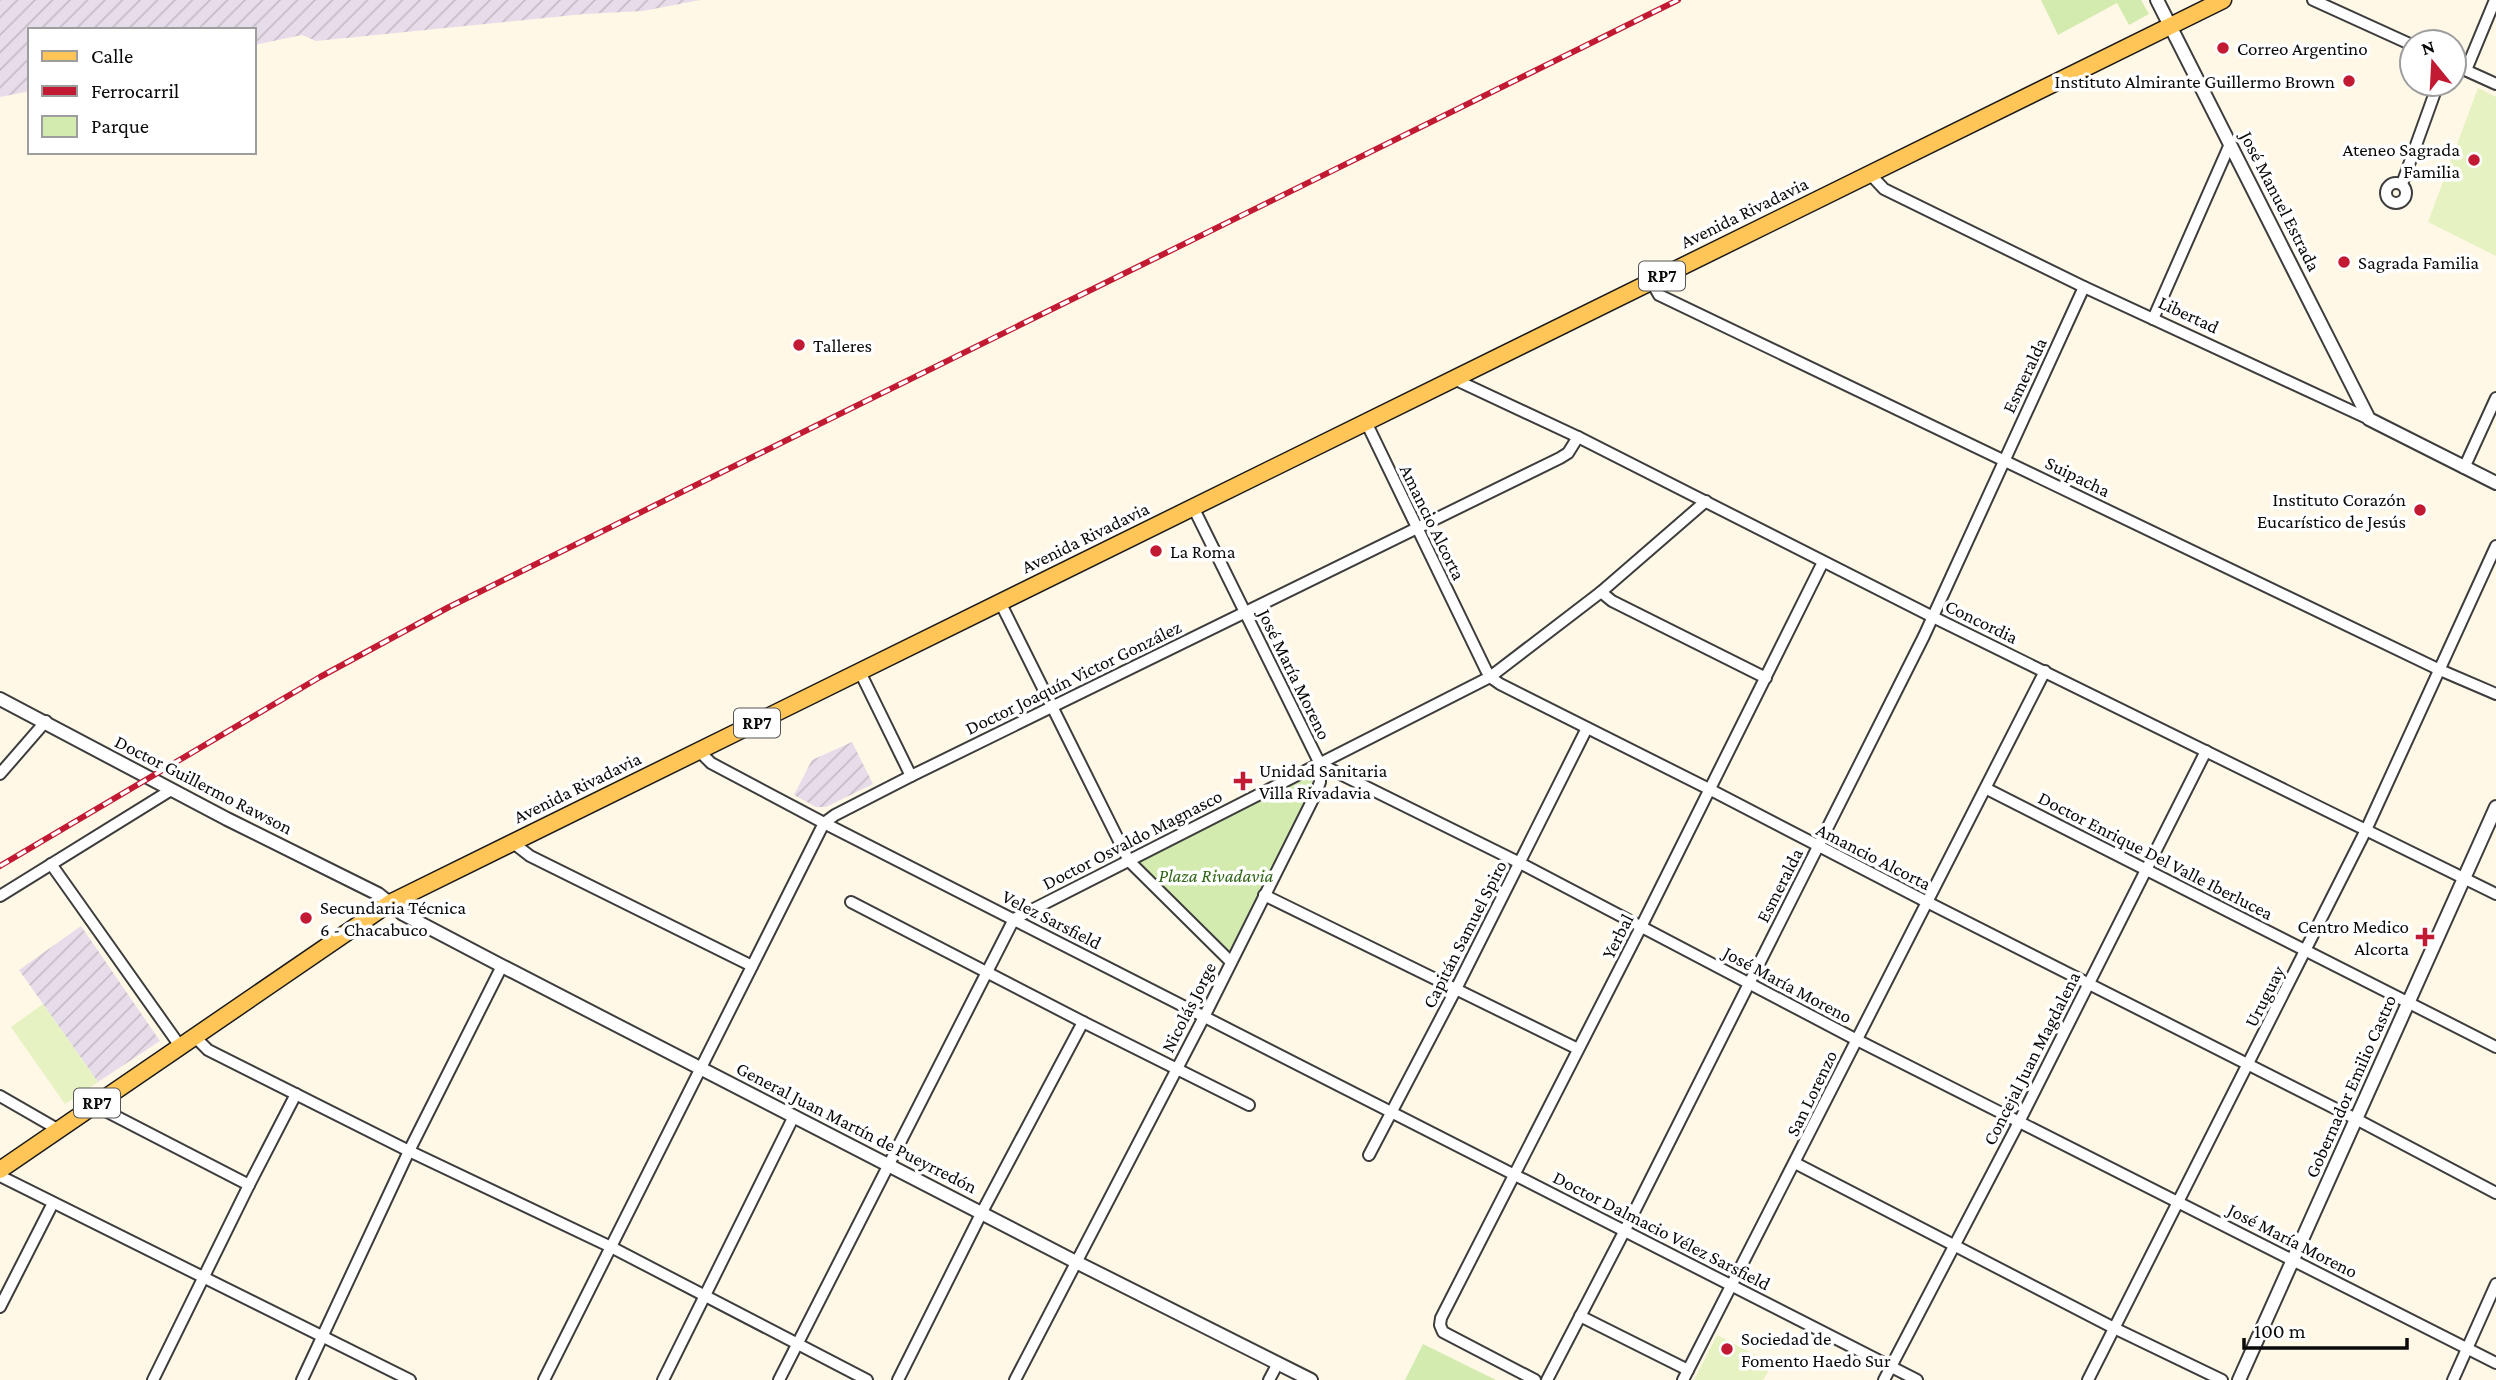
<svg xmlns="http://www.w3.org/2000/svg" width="2496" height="1380" font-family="'Crimson Pro',serif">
<defs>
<pattern id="industrial-furrows" width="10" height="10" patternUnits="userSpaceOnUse" patternTransform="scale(1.75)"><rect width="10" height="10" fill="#e7ddea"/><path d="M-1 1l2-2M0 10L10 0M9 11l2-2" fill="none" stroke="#c5bcc7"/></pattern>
</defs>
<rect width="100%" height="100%" fill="#fff8e7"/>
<g fill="url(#industrial-furrows)">
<path d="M0 0H700L643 11 584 14 316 41 302 35 254 45V30H30V91L0 97Z"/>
<path d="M852 742 873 784 826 807H816L794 795 812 760Z"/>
<path d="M81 926 160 1041 98 1082 19 970Z"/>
</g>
<g fill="#d4ebaf">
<path d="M2041 0H2141L2149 14 2129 25 2117 3 2058 35Z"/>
<path d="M1320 764 1264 895 1231 962 1129 861Z"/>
<path d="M1423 1344 1496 1380H1405Z"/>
</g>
<g fill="#e6f2c1">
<path d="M2478 88 2496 97V256L2428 222Z"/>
<path d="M43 1004 98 1082 65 1104 11 1027Z"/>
<path d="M1717 1335 1773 1364 1763 1380H1694Z"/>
</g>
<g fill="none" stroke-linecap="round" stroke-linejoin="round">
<defs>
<g id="minor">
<path d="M2313 0 2412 45"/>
<path d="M2454 65 2496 84"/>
<path d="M2466 70 2495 0"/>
<path d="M1870 174 1884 189 2084 287 2369 419"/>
<circle cx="2396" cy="193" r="10"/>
<path d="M2402 184 2438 84"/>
<path d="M1651 281 1659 295 2440 670 2496 694"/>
<path d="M2153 319 2230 144"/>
<path d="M1454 379 1578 437 1933 617 2496 894"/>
<path d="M1366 422 1486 670 1490 677 1500 684 1709 789 1927 902 2356 1119 2496 1193"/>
<path d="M2464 468 2496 398"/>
<path d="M1193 507 1320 764 1520 863 1857 1040 2496 1363"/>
<path d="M1601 592 1612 601 1766 678"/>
<path d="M1000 602 1129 861 1231 962"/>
<path d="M860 672 911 776"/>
<path d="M699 751 711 763 824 823 1917 1380"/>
<path d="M0 774 46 721"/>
<path d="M1987 789 2496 1047"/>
<path d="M512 842 530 856 752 966"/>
<path d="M51 864 180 1046"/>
<path d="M1264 895 1578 1049"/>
<path d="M0 896 171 790"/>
<path d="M851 902 1083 1022 1249 1105"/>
<path d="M194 1036 208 1050 409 1151 611 1247 867 1380"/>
<path d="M0 1096 59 1130"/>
<path d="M94 1105 249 1185"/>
<path d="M1369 1155 1456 989 1587 728"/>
<path d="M1795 1163 2114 1328 2222 1380"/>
<path d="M0 1176 410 1380"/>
<path d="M0 1307 53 1203"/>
<path d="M1580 1316 1688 1370"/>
<path d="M153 1380 249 1185 296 1094"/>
<path d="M302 1380 409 1151 502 966"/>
<path d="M544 1380 824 823 835 815 911 776 1560 458 1568 453 1578 437"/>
<path d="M663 1380 794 1116"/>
<path d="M779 1380 1014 919 1490 677 1601 592 1706 501"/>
<path d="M898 1380 982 1212 1083 1022"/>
<path d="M1015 1380 1205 1015 1316 793 1320 782V764"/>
<path d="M1269 1380 1278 1363"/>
<path d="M1535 1380 1443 1332 1440 1325 1441 1318 1641 927 1823 562"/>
<path d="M1547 1380 1625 1230 1924 636 2084 287"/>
<path d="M1683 1380 2045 671"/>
<path d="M1884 1380 2019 1122 2206 751"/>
<path d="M2088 1380 2366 830 2496 546"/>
<path d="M2453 1380 2496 1284"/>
</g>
<g id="tertiary">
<path d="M2157 0 2369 419 2496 483"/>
<path d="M0 699 227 819 378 894 403 914 502 966 1076 1262 1311 1380"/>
<path d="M2239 1380 2496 807"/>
</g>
<path id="primary" d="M0 1170 390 903 2223 0"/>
</defs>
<use href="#minor" stroke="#3d3d3d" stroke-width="14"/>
<use href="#tertiary" stroke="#3d3d3d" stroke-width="16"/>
<use href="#primary" stroke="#1b1b1b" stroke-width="19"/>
<use href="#minor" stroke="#fff" stroke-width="10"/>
<use href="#tertiary" stroke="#fff" stroke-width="12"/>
<use href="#primary" stroke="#ffc657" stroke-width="16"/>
<defs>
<path id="rail" d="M0 866 320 677 449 607 1678 0"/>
</defs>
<use href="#rail" stroke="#c21a33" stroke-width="6"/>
<use href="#rail" stroke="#fff" stroke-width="3.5" stroke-dasharray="10" stroke-linecap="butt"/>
</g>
<g fill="#c21a33" stroke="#fff" stroke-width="2.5">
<circle cx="2223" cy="48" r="7"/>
<circle cx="2349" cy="81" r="7"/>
<circle cx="2474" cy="160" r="7"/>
<circle cx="2344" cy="262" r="7"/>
<circle cx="799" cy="345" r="7"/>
<circle cx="2420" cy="510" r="7"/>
<circle cx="1156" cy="551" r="7"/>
<path d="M1239.5 770.5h7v7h7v7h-7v7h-7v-7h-7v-7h7z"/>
<circle cx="306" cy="918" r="7"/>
<path d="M2421.5 926.5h7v7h7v7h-7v7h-7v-7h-7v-7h7z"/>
<circle cx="1727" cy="1349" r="7"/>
</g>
<g text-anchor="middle" stroke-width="7" stroke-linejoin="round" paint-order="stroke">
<g fill="#fff" stroke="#545454" stroke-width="2">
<rect x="1639" y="261.5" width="46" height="29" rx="5"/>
<rect x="734" y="708.5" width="46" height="29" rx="5"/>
<rect x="74" y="1088.5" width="46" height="29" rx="5"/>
</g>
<g font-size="18" font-weight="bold" fill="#0a0a0a">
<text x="1662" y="282">RP7</text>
<text x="757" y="729">RP7</text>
<text x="97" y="1109">RP7</text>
</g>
<g font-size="19" fill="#0a0a0a" stroke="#fff" text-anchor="start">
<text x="2237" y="55">Correo Argentino</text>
<text x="2335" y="88" text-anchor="end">Instituto Almirante Guillermo Brown</text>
<text x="2460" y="156" text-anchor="end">Ateneo Sagrada<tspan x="2460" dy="22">Familia</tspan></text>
<text x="2358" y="269">Sagrada Familia</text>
<text x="813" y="352">Talleres</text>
<text x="2406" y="506" text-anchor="end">Instituto Corazón<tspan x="2406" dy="22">Eucarístico de Jesús</tspan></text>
<text x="1170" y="558">La Roma</text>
<text x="1259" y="777">Unidad Sanitaria<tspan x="1259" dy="22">Villa Rivadavia</tspan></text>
<text x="320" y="914">Secundaria Técnica<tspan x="320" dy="22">6 - Chacabuco</tspan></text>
<text x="2409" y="933" text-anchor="end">Centro Medico<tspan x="2409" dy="22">Alcorta</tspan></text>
<text x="1741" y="1345">Sociedad de<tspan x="1741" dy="22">Fomento Haedo Sur</tspan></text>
</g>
<g font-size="19" fill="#0a0a0a" stroke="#fff">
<text transform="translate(2281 201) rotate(63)" y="7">José Manuel Estrada</text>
<text transform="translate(1744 212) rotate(-26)" y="7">Avenida Rivadavia</text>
<text transform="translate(2189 314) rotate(25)" y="7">Libertad</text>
<text transform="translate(2024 375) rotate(-65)" y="7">Esmeralda</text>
<text transform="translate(2078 476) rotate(26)" y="7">Suipacha</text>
<text transform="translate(1433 522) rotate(64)" y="7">Amancio Alcorta</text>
<text transform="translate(1085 537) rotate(-26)" y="7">Avenida Rivadavia</text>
<text transform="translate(1982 621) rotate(26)" y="7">Concordia</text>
<text transform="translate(1295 674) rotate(64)" y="7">José María Moreno</text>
<text transform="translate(1073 677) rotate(-26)" y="7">Doctor Joaquín Victor González</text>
<text transform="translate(204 784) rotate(27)" y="7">Doctor Guillermo Rawson</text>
<text transform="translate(577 787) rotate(-26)" y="7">Avenida Rivadavia</text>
<text transform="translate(1132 839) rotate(-27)" y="7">Doctor Osvaldo Magnasco</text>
<text transform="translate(2156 855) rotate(27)" y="7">Doctor Enrique Del Valle Iberlucea</text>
<text transform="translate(1874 856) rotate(27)" y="7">Amancio Alcorta</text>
<text transform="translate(1779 885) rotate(-63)" y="7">Esmeralda</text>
<text transform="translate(1052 919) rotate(27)" y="7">Velez Sarsfield</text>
<text transform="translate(1464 934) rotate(-63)" y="7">Capitán Samuel Spiro</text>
<text transform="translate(1617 936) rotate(-63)" y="7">Yerbal</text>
<text transform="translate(1788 984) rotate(28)" y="7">José María Moreno</text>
<text transform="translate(2264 996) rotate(-63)" y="7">Uruguay</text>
<text transform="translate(1188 1007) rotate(-63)" y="7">Nicolás Jorge</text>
<text transform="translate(2031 1058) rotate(-63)" y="7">Concejal Juan Magdalena</text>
<text transform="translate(2350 1086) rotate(-66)" y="7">Gobernador Emilio Castro</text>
<text transform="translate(1811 1093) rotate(-64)" y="7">San Lorenzo</text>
<text transform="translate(857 1127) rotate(27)" y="7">General Juan Martín de Pueyrredón</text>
<text transform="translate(1662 1230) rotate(27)" y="7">Doctor Dalmacio Vélez Sarsfield</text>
<text transform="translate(2293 1240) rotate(27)" y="7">José María Moreno</text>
</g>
<g font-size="19" font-style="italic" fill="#2f6517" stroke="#fff">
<text x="1216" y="882">Plaza Rivadavia</text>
</g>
</g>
<rect x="28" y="28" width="228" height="126" fill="#ffffff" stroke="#9d9d9d" stroke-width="2"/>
<rect x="42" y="51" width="35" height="10" fill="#ffc657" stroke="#9d9d9d" stroke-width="2"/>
<text x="91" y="63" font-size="21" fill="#0a0a0a">Calle</text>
<rect x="42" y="86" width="35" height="10" fill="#c21a33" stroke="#9d9d9d" stroke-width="2"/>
<text x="91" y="98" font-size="21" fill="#0a0a0a">Ferrocarril</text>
<rect x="42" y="116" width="35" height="21" fill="#d4ebaf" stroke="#9d9d9d" stroke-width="2"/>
<text x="91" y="133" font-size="21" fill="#0a0a0a">Parque</text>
<g transform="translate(2433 63) rotate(342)"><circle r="33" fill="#ffffff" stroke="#9d9d9d" stroke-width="2"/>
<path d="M0-5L12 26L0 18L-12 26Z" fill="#c21a33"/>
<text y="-10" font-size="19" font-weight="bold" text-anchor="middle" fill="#0a0a0a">N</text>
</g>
<path d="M2244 1338v10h163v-10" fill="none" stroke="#0a0a0a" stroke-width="3.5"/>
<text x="2254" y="1338" font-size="21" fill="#0a0a0a" stroke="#ffffff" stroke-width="5" paint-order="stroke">100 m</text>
</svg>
